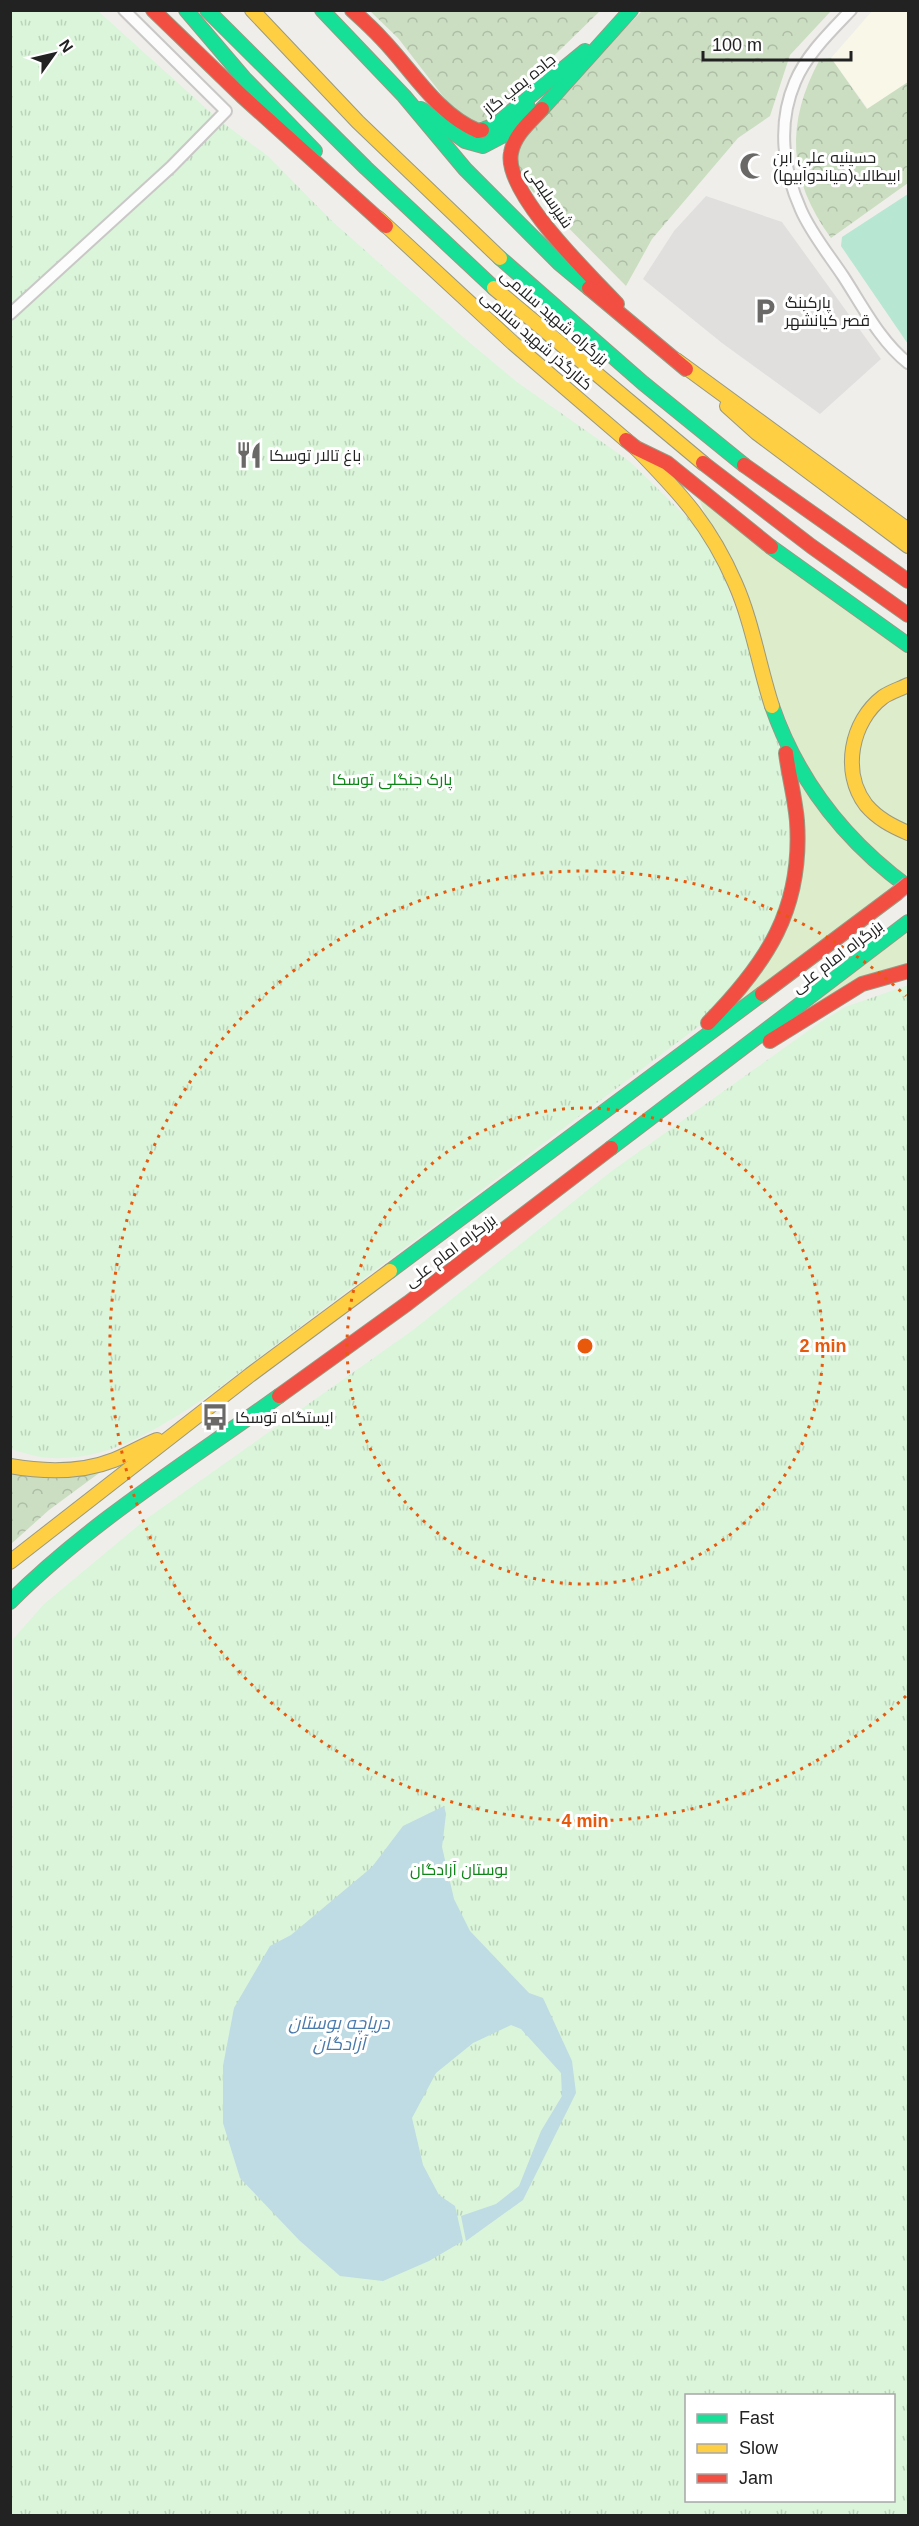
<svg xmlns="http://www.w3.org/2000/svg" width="919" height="2526" font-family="Helvetica,Cairo,sans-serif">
<defs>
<pattern id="forest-crowns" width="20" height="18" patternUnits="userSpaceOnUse" patternTransform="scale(1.5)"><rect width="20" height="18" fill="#cbdec1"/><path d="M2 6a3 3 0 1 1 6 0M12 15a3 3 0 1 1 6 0" fill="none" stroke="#aebea6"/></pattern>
<pattern id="park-tufts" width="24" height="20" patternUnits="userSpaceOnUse" patternTransform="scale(1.5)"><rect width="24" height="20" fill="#daf5da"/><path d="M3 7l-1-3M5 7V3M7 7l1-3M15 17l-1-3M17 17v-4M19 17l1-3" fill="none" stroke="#bbd2bb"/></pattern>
</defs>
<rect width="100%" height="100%" fill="#f0eeeb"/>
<path fill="#f8f7e8" d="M872 11H908V82L868 109 831 58Z"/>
<g fill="#ddeccb">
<path d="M697 494 908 650V682L876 698 848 779 908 838V873L903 878 858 838 804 765Z"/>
<path d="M908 689V831L883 818 855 775 866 721Z"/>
<path d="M793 776 895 884 730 1011Z"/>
<path d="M908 931V966L785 1025Z"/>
</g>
<g fill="url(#forest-crowns)">
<path d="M370 11 593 10 600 11 488 120 474 123 459 117 398 38Z"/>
<path d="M642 11H831L790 55 770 116 738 138 652 239 626 286 532 191 515 166 521 140 558 95Z"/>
<path d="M831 58 867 109 908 82V183L831 238C788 179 785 123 820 59Z"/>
<path d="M110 1465 49 1510 11 1544V1472Z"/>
</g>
<g fill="url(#park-tufts)" fill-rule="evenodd">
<path d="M10 11H98L219 120 268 156 333 222 463 337 517 382 629 461 691 521 715 558 726 583 757 666 790 787 796 834 776 933 707 1020 208 1396C160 1427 111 1461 51 1458 38 1458 23 1452 10 1449Z"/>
<path d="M908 985V2515H11L13 1639 44 1604 146 1519 413 1330 609 1173 819 1023 845 1007ZM686 2396H894V2500H686Z"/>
</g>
<path fill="#b7e6d2" d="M908 194V344L841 246 842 237Z"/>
<path fill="#e0dfde" d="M706 196 782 222 881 359 820 414 722 343 643 279 674 231Z"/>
<path fill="#bfdbe3" d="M444 1806 446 1814 442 1847 454 1899 470 1931 529 1993 543 1998 572 2061 576 2093 523 2200 466 2241 461 2216 496 2204 519 2186 541 2131 562 2096 561 2073 521 2029 511 2025 473 2043 436 2073 412 2118 423 2165 439 2195 455 2206 463 2241 429 2261 383 2281 340 2276 299 2240 240 2178 223 2123V2066L234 2008 270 1946 291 1935 372 1867 403 1826Z"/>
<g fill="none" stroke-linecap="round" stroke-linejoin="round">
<defs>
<g id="street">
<path d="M851 10C831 31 806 55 795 82 777 124 783 170 801 210 811 233 829 255 843 276 862 305 880 341 908 363"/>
<path d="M10 314 171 167 226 111 124 10"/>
</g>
<g id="fast">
<path d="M186 10 244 78 315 151"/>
<path d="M207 10 366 168 494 288"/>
<path d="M322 10 404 96 465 169 559 263 589 288"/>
<path d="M421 109 465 141 483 146 504 135 528 107"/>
<path d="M542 109 631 10"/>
<path d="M482 130 495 125 585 51"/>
<path d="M500 258 643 383 744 465"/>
<path d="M771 547 908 645"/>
<path d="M772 706C798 781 844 840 908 887"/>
<path d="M611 1148 908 922"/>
<path d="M390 1271 762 994"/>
<path d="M10 1602C89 1523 189 1461 279 1396"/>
</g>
<g id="slow">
<path d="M252 10 358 122 500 258"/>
<path d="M378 218 513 343 626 440"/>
<path d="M494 288 703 463"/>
<path d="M676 360 908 530"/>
<path d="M727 406 757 433 908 546"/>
<path d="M636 448C680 493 710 525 735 583 752 621 759 666 772 706"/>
<path d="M908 685C900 689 890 692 883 697 851 721 841 772 866 805 878 819 892 826 908 833"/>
<path d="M10 1466C44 1472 81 1473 114 1460 129 1454 142 1446 157 1440"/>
<path d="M10 1562 250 1375 390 1271"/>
</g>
<g id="jam">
<path d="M153 10 242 96 386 226"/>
<path d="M352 10C362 19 373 29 382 39 412 70 437 114 478 131L482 130"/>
<path d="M542 109C530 122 514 135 511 153 503 192 591 276 617 304"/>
<path d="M589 288 686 369"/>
<path d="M626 440 636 448 667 463 771 547"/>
<path d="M703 463 811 546 908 615"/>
<path d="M744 465 908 581"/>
<path d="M762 994 897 893"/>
<path d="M708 1023C767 963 803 909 797 821 795 798 789 776 786 753"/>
<path d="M770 1041 862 984 908 971"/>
<path d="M279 1396 408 1303 611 1148"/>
</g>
</defs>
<use href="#street" stroke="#c9c8c7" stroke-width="14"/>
<use href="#fast" stroke="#999a82" stroke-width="16"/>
<use href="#slow" stroke="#999a82" stroke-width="16"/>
<use href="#jam" stroke="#999a82" stroke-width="16"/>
<use href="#street" stroke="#fdfcfc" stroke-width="10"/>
<use href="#fast" stroke="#16e098" stroke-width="14"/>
<use href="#slow" stroke="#ffcf43" stroke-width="14"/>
<use href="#jam" stroke="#f24e42" stroke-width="14"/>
<defs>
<path id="jam-bridge" d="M897 893 908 884"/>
</defs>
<use href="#jam-bridge" stroke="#c5a2ac" stroke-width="16" stroke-linecap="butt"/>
<use href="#jam-bridge" stroke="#f24e42" stroke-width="14"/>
</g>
<g fill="none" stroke="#e8590c" stroke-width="3" stroke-dasharray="3 6">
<circle cx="585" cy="1346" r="238"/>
<path d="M906 1696A475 475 0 1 1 906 996"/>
</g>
<defs>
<symbol id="mosque-bare" viewBox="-9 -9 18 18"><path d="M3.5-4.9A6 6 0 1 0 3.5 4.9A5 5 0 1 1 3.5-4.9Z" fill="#6a6968" stroke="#fff" stroke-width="2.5" paint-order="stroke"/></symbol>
<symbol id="parking-bare" viewBox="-9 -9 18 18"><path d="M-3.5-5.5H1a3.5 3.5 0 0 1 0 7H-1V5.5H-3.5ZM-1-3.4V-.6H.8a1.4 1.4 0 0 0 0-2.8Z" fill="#6a6968" stroke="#fff" stroke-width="2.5" paint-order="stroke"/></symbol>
<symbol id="restaurant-bare" viewBox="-9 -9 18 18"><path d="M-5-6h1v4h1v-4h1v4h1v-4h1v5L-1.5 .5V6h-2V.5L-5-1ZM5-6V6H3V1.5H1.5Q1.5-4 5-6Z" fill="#6a6968" stroke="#fff" stroke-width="2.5" paint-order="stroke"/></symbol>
<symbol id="bus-bare" viewBox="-9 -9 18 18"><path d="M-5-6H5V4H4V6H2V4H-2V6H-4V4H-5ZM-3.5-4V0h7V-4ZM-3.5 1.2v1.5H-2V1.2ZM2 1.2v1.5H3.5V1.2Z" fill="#6a6968" stroke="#fff" stroke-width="2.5" paint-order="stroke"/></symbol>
</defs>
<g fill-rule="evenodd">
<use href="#mosque-bare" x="734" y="147" width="38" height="38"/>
<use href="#parking-bare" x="746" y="292" width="38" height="38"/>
<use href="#restaurant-bare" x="230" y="436" width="38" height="38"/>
<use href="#bus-bare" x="196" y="1398" width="38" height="38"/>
</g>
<g text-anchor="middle" stroke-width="6" stroke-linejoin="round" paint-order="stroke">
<g font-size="16" fill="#222" stroke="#fff">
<text transform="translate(519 84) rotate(-39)" y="6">جاده پمپ گاز</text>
<text transform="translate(550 197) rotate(56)" y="6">شیرسلیمی</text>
<text transform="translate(555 317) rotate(41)" y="6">بزرگراه شهید سلامی</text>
<text transform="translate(537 340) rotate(41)" y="6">کنارگذر شهید سلامی</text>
<text transform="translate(837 956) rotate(-37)" y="6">بزرگراه امام علی</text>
<text transform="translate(450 1250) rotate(-37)" y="6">بزرگراه امام علی</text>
</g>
<g font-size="16" fill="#222" stroke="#fff" text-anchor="start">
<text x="773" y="163">حسینیه علی ابن<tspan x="773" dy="18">ابیطالب(میاندوآبیها)</tspan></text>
<text x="785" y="308">پارکینگ<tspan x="785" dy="18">قصر کیانشهر</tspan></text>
<text x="269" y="461">باغ تالار توسکا</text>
<text x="235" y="1423">ایستگاه توسکا</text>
</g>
<g font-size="16" fill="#0c8416" stroke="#fff">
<text x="392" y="785">پارک جنگلی توسکا</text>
<text x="459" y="1875">بوستان آزادگان</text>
</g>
<g font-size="18" font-style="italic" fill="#4a7aab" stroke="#fff">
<text x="339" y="2029">دریاچه بوستان<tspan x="339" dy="21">آزادگان</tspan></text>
</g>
</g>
<circle cx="585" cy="1346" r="9" fill="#e8590c" stroke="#fff" stroke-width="3"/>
<g font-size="18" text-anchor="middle" font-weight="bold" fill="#e8590c" stroke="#fff" stroke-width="6" stroke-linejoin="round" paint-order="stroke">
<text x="823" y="1352">2 min</text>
<text x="585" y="1827">4 min</text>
</g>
<rect width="919" height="2526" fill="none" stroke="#222222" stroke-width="24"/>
<rect x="685" y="2394" width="210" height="108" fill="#ffffff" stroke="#a7a7a7" stroke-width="1.5"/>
<rect x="697" y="2414" width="30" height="9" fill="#16e098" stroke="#a7a7a7" stroke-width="1.5"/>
<text x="739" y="2424" font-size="18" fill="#222222">Fast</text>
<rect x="697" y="2444" width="30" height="9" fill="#ffcf43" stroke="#a7a7a7" stroke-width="1.5"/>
<text x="739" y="2454" font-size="18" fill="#222222">Slow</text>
<rect x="697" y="2474" width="30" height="9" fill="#f24e42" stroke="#a7a7a7" stroke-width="1.5"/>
<text x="739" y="2484" font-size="18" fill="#222222">Jam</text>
<g transform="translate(54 54) rotate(56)" stroke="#ffffff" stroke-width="4.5" paint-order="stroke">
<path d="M0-4.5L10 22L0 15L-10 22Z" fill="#222222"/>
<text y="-9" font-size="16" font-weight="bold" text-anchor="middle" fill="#222222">N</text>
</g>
<path d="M703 51v9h148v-9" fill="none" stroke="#222222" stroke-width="3"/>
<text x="712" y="51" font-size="18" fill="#222222" stroke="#ffffff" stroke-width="4.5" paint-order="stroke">100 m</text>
</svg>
